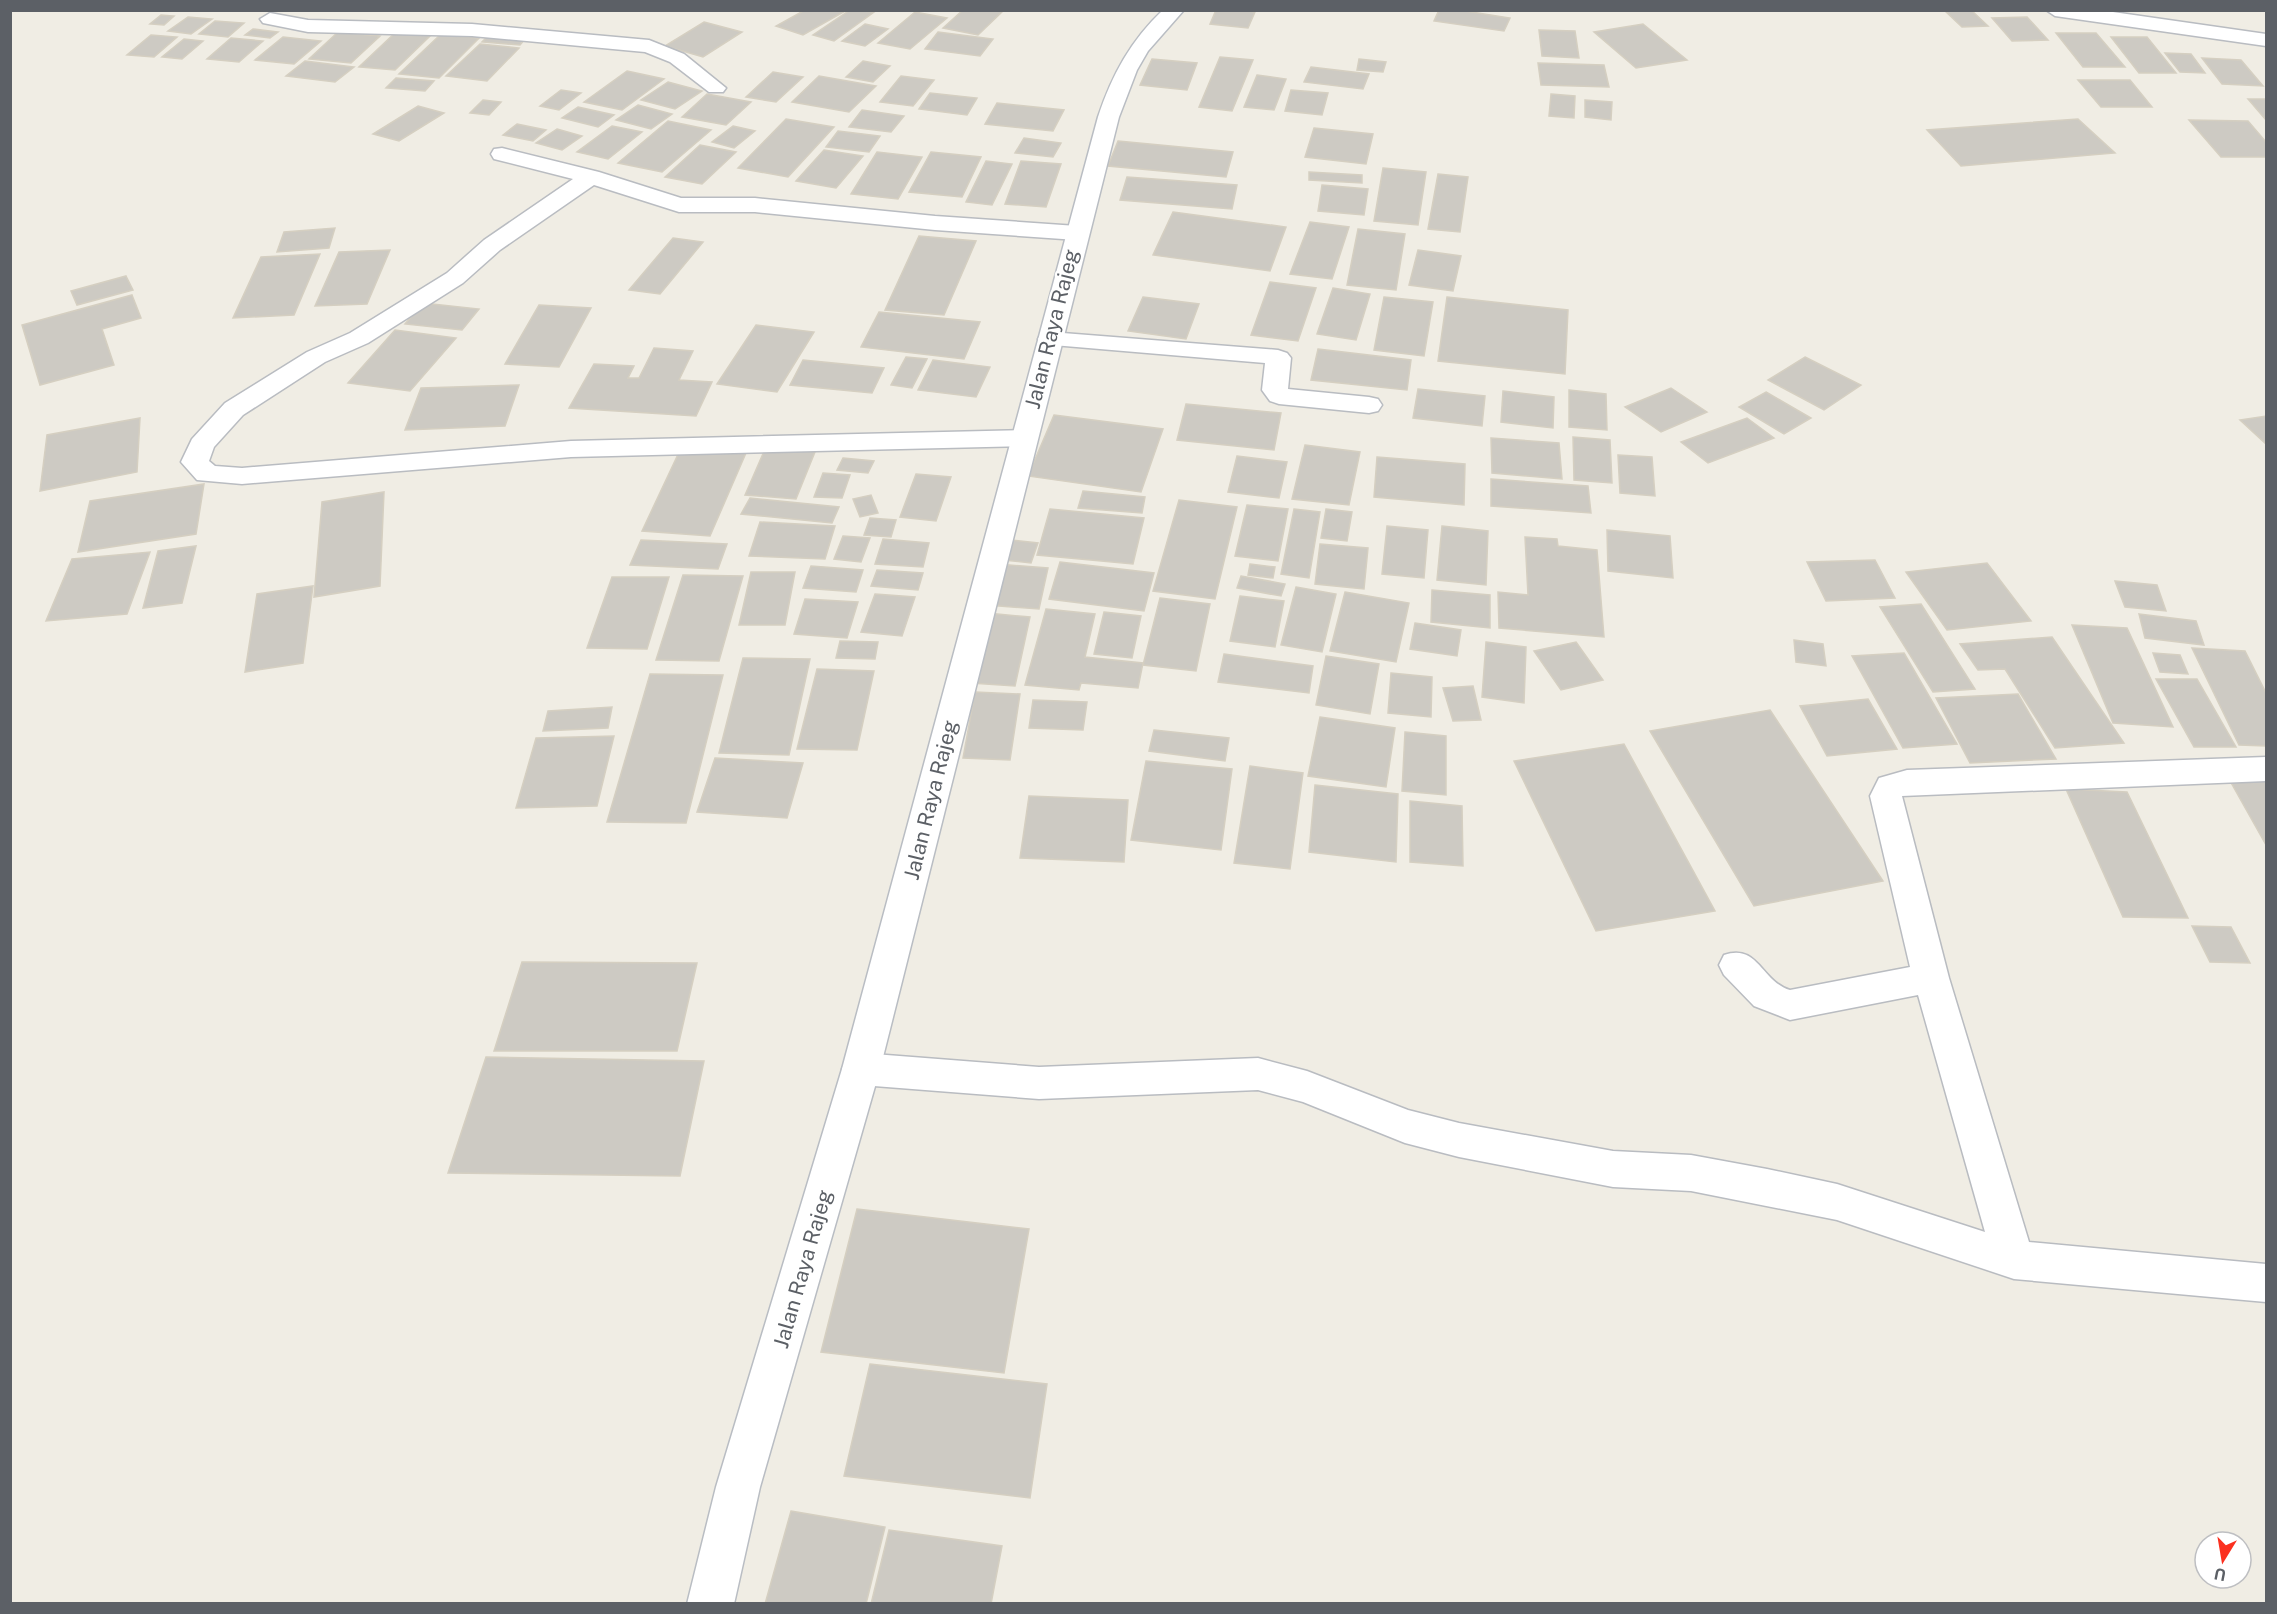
<svg xmlns="http://www.w3.org/2000/svg" width="2277" height="1614" font-family="'Public Sans',sans-serif">
<rect width="100%" height="100%" fill="#f0ede4"/>
<g fill="#cdcac3" stroke="#d5cfc1" stroke-width="1.5">
<path d="M805 10H847L803 35 776 26Z"/>
<path d="M850 10 874 12 834 41 813 35Z"/>
<path d="M963 10H1004L978 35 943 28Z"/>
<path d="M1216 10H1238L1255 12 1248 28 1210 24Z"/>
<path d="M1439 10H1459L1510 18 1504 31 1434 21Z"/>
<path d="M1944 10H1971L1988 26 1962 27Z"/>
<path d="M915 12 947 18 910 49 878 43Z"/>
<path d="M161 15 174 16 164 25 150 24Z"/>
<path d="M188 17 212 19 191 34 168 31Z"/>
<path d="M2027 17 2048 40 2012 41 1992 18Z"/>
<path d="M215 21 244 23 228 37 199 34Z"/>
<path d="M704 22 742 32 703 57 665 46Z"/>
<path d="M865 24 888 29 865 46 842 41Z"/>
<path d="M1643 24 1687 60 1636 68 1594 32Z"/>
<path d="M253 29 278 32 270 38 245 35Z"/>
<path d="M1539 30 1575 31 1579 58 1542 56Z"/>
<path d="M397 31 432 34 395 70 359 67Z"/>
<path d="M338 32 380 36 351 63 309 59Z"/>
<path d="M938 32 993 39 980 56 925 49Z"/>
<path d="M2056 33H2096L2125 67H2083Z"/>
<path d="M151 35 177 37 154 57 127 55Z"/>
<path d="M440 35 479 38 439 78 399 74Z"/>
<path d="M489 35 526 38 520 45 482 42Z"/>
<path d="M283 37 321 41 294 64 255 60Z"/>
<path d="M2111 37H2147L2176 73H2139Z"/>
<path d="M231 38 263 41 239 62 207 59Z"/>
<path d="M184 39 203 41 182 59 162 57Z"/>
<path d="M480 44 519 48 487 81 446 76Z"/>
<path d="M2165 53 2191 54 2205 73 2180 72Z"/>
<path d="M1220 57 1253 60 1232 111 1199 107Z"/>
<path d="M2202 58 2241 60 2263 86 2222 84Z"/>
<path d="M1152 59 1197 63 1187 90 1140 85Z"/>
<path d="M1359 59 1386 62 1383 72 1357 70Z"/>
<path d="M305 61 354 67 335 82 286 76Z"/>
<path d="M863 61 890 66 873 82 846 77Z"/>
<path d="M1538 63 1604 65 1609 87 1541 85Z"/>
<path d="M1311 67 1369 74 1363 89 1304 82Z"/>
<path d="M627 71 664 79 622 110 584 102Z"/>
<path d="M773 72 803 77 776 102 746 97Z"/>
<path d="M1257 75 1286 79 1274 110 1244 107Z"/>
<path d="M819 76 876 86 849 112 792 102Z"/>
<path d="M901 76 934 80 913 106 880 102Z"/>
<path d="M396 78 434 81 425 91 386 88Z"/>
<path d="M2078 80H2130L2152 107H2101Z"/>
<path d="M668 82 702 91 675 109 641 100Z"/>
<path d="M561 90 581 93 559 110 540 106Z"/>
<path d="M1291 90 1328 93 1322 115 1285 111Z"/>
<path d="M930 93 977 98 967 115 919 109Z"/>
<path d="M707 94 751 102 726 125 682 117Z"/>
<path d="M1551 94 1575 96 1574 118 1549 116Z"/>
<path d="M2248 99H2266V120Z"/>
<path d="M483 100 501 102 489 115 470 113Z"/>
<path d="M1585 100 1612 102 1611 120 1585 117Z"/>
<path d="M997 103 1064 110 1053 131 985 124Z"/>
<path d="M638 105 672 114 651 129 616 120Z"/>
<path d="M418 106 444 113 399 141 373 134Z"/>
<path d="M578 107 614 115 598 127 562 118Z"/>
<path d="M862 110 904 116 891 132 849 127Z"/>
<path d="M786 119 834 127 788 177 738 168Z"/>
<path d="M2078 119 2115 153 1961 166 1927 130Z"/>
<path d="M2189 120 2248 121 2266 142V157H2221Z"/>
<path d="M668 121 711 130 662 172 618 163Z"/>
<path d="M517 124 546 130 533 141 503 135Z"/>
<path d="M612 126 642 132 608 159 577 152Z"/>
<path d="M733 126 755 131 734 148 712 142Z"/>
<path d="M1314 128 1373 134 1366 164 1305 157Z"/>
<path d="M557 129 582 136 562 150 536 143Z"/>
<path d="M838 131 880 136 869 152 826 147Z"/>
<path d="M1024 138 1061 143 1053 157 1015 153Z"/>
<path d="M1118 141 1233 152 1226 177 1108 166Z"/>
<path d="M700 145 736 152 702 184 665 177Z"/>
<path d="M824 150 863 156 836 188 796 181Z"/>
<path d="M877 152 922 157 898 199 851 194Z"/>
<path d="M931 152 981 157 962 197 909 192Z"/>
<path d="M986 161 1012 164 992 205 966 202Z"/>
<path d="M1021 161 1061 164 1046 207 1005 204Z"/>
<path d="M1383 168 1426 172 1418 225 1374 221Z"/>
<path d="M1309 172 1362 175V183L1309 180Z"/>
<path d="M1438 174 1468 177 1460 232 1428 229Z"/>
<path d="M1127 177 1237 185 1232 209 1120 200Z"/>
<path d="M1322 185 1368 189 1364 215 1318 211Z"/>
<path d="M1173 212 1286 227 1270 271 1153 255Z"/>
<path d="M1310 222 1349 227 1332 279 1290 274Z"/>
<path d="M335 228 329 248 277 252 284 232Z"/>
<path d="M1358 229 1405 234 1396 290 1347 285Z"/>
<path d="M919 236 976 241 944 315 885 310Z"/>
<path d="M673 238 703 242 660 294 629 290Z"/>
<path d="M390 250 367 304 315 306 339 252Z"/>
<path d="M1418 250 1461 256 1453 291 1409 285Z"/>
<path d="M320 254 294 315 233 318 261 257Z"/>
<path d="M126 276 133 290 77 305 71 291Z"/>
<path d="M1270 282 1316 288 1298 341 1251 335Z"/>
<path d="M1333 288 1370 294 1356 340 1317 334Z"/>
<path d="M132 295 141 318 102 329 114 365 40 385 22 325Z"/>
<path d="M1143 297 1199 304 1186 339 1128 331Z"/>
<path d="M1384 297 1433 302 1424 356 1374 350Z"/>
<path d="M1447 297 1568 310 1565 374 1438 361Z"/>
<path d="M423 303 479 309 462 330 405 324Z"/>
<path d="M539 305 591 308 559 367 505 364Z"/>
<path d="M879 312 980 322 964 359 861 347Z"/>
<path d="M756 325 814 332 777 392 717 384Z"/>
<path d="M395 330 456 338 410 391 348 383Z"/>
<path d="M654 348 693 351 679 380 712 382 696 416 569 408 594 364 634 366 628 378H639Z"/>
<path d="M1318 349 1411 360 1407 390 1311 380Z"/>
<path d="M906 357 927 359 912 388 891 385Z"/>
<path d="M1805 357 1861 385 1824 410 1768 380Z"/>
<path d="M803 360 884 368 872 393 790 385Z"/>
<path d="M933 360 990 367 976 397 918 390Z"/>
<path d="M519 385 505 426 405 430 421 388Z"/>
<path d="M1671 388 1707 412 1661 432 1625 407Z"/>
<path d="M1418 389 1485 396 1482 426 1413 418Z"/>
<path d="M1569 390 1606 394 1607 430 1569 427Z"/>
<path d="M1503 391 1554 397 1553 428 1501 422Z"/>
<path d="M1766 392 1811 418 1784 434 1739 407Z"/>
<path d="M1186 404 1281 413 1274 450 1177 440Z"/>
<path d="M1054 415 1163 429 1141 492 1028 476Z"/>
<path d="M2266 416V444L2240 420Z"/>
<path d="M140 418 137 472 40 491 47 435Z"/>
<path d="M1747 418 1774 438 1708 463 1681 442Z"/>
<path d="M1573 437 1610 440 1612 483 1574 480Z"/>
<path d="M1491 438 1559 443 1562 479 1492 473Z"/>
<path d="M1305 445 1360 452 1349 505 1292 499Z"/>
<path d="M681 448 746 453 710 536 642 531Z"/>
<path d="M765 449 815 452 796 499 745 495Z"/>
<path d="M1618 455 1652 457 1655 496 1620 493Z"/>
<path d="M1237 456 1287 462 1279 498 1228 492Z"/>
<path d="M1377 457 1465 464 1464 505 1374 497Z"/>
<path d="M843 458 874 461 868 473 837 470Z"/>
<path d="M823 473 850 475 842 498 814 497Z"/>
<path d="M916 474 951 477 936 521 900 517Z"/>
<path d="M1491 479 1588 486 1591 513 1491 506Z"/>
<path d="M204 484 196 534 78 552 90 501Z"/>
<path d="M1083 491 1145 497 1142 513 1078 508Z"/>
<path d="M384 492 380 586 314 597 322 502Z"/>
<path d="M871 495 878 513 860 517 853 499Z"/>
<path d="M750 498 839 507 832 523 741 514Z"/>
<path d="M1179 500 1237 507 1215 599 1153 591Z"/>
<path d="M1247 505 1288 509 1278 561 1235 556Z"/>
<path d="M1050 509 1144 518 1133 564 1037 555Z"/>
<path d="M1294 509 1320 512 1309 578 1281 574Z"/>
<path d="M1326 509 1352 512 1347 541 1321 538Z"/>
<path d="M870 518 896 520 891 537 864 535Z"/>
<path d="M760 522 835 526 825 559 749 556Z"/>
<path d="M1387 526 1428 530 1424 578 1382 574Z"/>
<path d="M1442 526 1488 531 1486 585 1437 580Z"/>
<path d="M1607 530 1670 536 1673 578 1608 571Z"/>
<path d="M843 536 870 538 861 562 834 559Z"/>
<path d="M1525 537 1557 539 1558 546 1597 550 1604 637 1499 628 1498 592 1528 595Z"/>
<path d="M883 539 929 543 923 567 875 564Z"/>
<path d="M641 540 727 544 718 569 630 565Z"/>
<path d="M1011 540 1038 543 1031 563 1004 560Z"/>
<path d="M1320 544 1368 548 1364 589 1315 584Z"/>
<path d="M196 546 182 603 143 608 158 551Z"/>
<path d="M150 552 127 614 46 621 72 559Z"/>
<path d="M1875 560 1895 598 1826 601 1807 562Z"/>
<path d="M1060 562 1154 573 1144 611 1049 599Z"/>
<path d="M1987 563 2031 621 1947 630 1906 572Z"/>
<path d="M997 564 1048 568 1039 609 987 605Z"/>
<path d="M1250 564 1275 567 1273 578 1248 575Z"/>
<path d="M811 566 863 570 856 592 803 588Z"/>
<path d="M877 570 923 573 918 590 871 586Z"/>
<path d="M751 572H795L785 625H739Z"/>
<path d="M683 575 743 576 719 661 656 660Z"/>
<path d="M1241 576 1285 584 1281 596 1237 588Z"/>
<path d="M612 577H669L647 649 587 648Z"/>
<path d="M2115 581 2157 585 2166 611 2125 607Z"/>
<path d="M313 586 303 663 245 672 257 594Z"/>
<path d="M1296 587 1336 594 1322 652 1281 645Z"/>
<path d="M1432 590 1490 595V628L1431 622Z"/>
<path d="M1345 592 1409 603 1396 662 1330 651Z"/>
<path d="M875 594 915 597 902 636 861 632Z"/>
<path d="M1240 596 1284 601 1275 647 1230 641Z"/>
<path d="M1160 598 1210 604 1196 671 1143 665Z"/>
<path d="M805 599 858 602 847 638 794 634Z"/>
<path d="M1921 604 1975 689 1933 692 1880 607Z"/>
<path d="M1046 609 1095 614 1085 657 1143 663 1138 688 1081 683 1079 690 1025 685Z"/>
<path d="M1104 612 1141 616 1132 658 1094 654Z"/>
<path d="M987 613 1030 617 1015 686 971 683Z"/>
<path d="M2139 614 2196 621 2204 645 2145 638Z"/>
<path d="M1415 623 1461 630 1457 656 1410 649Z"/>
<path d="M2072 625 2127 628 2173 727 2113 723Z"/>
<path d="M2052 637 2124 743 2055 748 2005 669 1978 670 1960 644Z"/>
<path d="M1794 640 1823 644 1826 666 1796 662Z"/>
<path d="M840 641 878 642 875 659 836 658Z"/>
<path d="M1486 642 1526 647 1524 703 1482 697Z"/>
<path d="M1576 642 1603 680 1561 690 1534 651Z"/>
<path d="M2192 648 2245 651 2266 693V746L2239 745Z"/>
<path d="M1904 653 1957 744 1903 748 1852 656Z"/>
<path d="M2153 653 2180 655 2188 674 2160 672Z"/>
<path d="M1224 654 1313 666 1309 693 1218 682Z"/>
<path d="M1326 656 1379 664 1370 714 1316 705Z"/>
<path d="M743 658 810 659 789 755 719 753Z"/>
<path d="M817 669 874 671 857 750 797 749Z"/>
<path d="M1391 673 1432 677 1431 717 1388 713Z"/>
<path d="M650 674 723 675 686 823 607 822Z"/>
<path d="M2156 679H2197L2236 747H2194Z"/>
<path d="M1473 686 1481 720 1453 721 1443 688Z"/>
<path d="M975 692 1020 694 1010 760 963 758Z"/>
<path d="M2018 694 2056 759 1970 763 1936 698Z"/>
<path d="M1868 699 1897 749 1827 756 1800 706Z"/>
<path d="M1033 700 1087 702 1083 730 1029 728Z"/>
<path d="M612 707 608 728 543 731 548 711Z"/>
<path d="M1770 710 1883 881 1754 906 1650 731Z"/>
<path d="M1320 717 1395 728 1386 787 1308 776Z"/>
<path d="M1154 730 1229 738 1225 761 1149 751Z"/>
<path d="M1405 732 1446 736V795L1402 791Z"/>
<path d="M614 736 597 806 516 808 536 738Z"/>
<path d="M1624 744 1715 911 1596 931 1514 761Z"/>
<path d="M715 758 803 763 787 818 697 812Z"/>
<path d="M1146 761 1232 769 1221 850 1131 840Z"/>
<path d="M1250 766 1303 773 1290 869 1234 863Z"/>
<path d="M2229 779H2266V845Z"/>
<path d="M1315 785 1398 794 1396 862 1309 852Z"/>
<path d="M2066 789 2127 792 2188 918 2123 917Z"/>
<path d="M1029 796 1128 800 1124 862 1020 858Z"/>
<path d="M1410 801 1462 806 1463 866 1410 862Z"/>
<path d="M2192 926 2231 927 2250 963 2210 962Z"/>
<path d="M522 962 697 963 677 1051H494Z"/>
<path d="M486 1057 704 1061 680 1176 448 1173Z"/>
<path d="M857 1209 1029 1229 1004 1373 821 1352Z"/>
<path d="M870 1364 1047 1384 1030 1498 844 1476Z"/>
<path d="M791 1511 885 1527 866 1604H765Z"/>
<path d="M889 1530 1002 1546 991 1604H871Z"/>
</g>
<g fill="none" stroke-linecap="round" stroke-linejoin="round">
<defs>
<g id="street">
<path d="M2046 10H2099L2266 34V46L2055 16Z"/>
<path d="M270 13 308 20 472 24 649 40 684 54 726 88 723 92H709L670 62 645 52 472 36 308 32 263 23 260 19Z"/>
<path d="M502 148 599 172 681 198H755L935 216 1077 226 1085 228 1089 233 1085 238 1077 240 935 230 755 212H679L594 185 500 250 463 283 368 343 325 362 243 415 214 447 209 461 215 466 242 468 571 441 1024 430 1033 432 1037 438 1033 444 1024 446 571 457 242 484 197 480 181 462 192 439 225 403 307 352 350 333 447 273 484 240 573 179 494 159 491 154 494 149Z"/>
<path d="M1050 332 1278 350 1287 353 1291 358 1288 389 1369 397 1378 399 1382 405 1378 411 1369 413 1279 404 1270 401 1262 390 1265 363 1041 344 1038 339 1041 334Z"/>
<path d="M2266 757V781L1902 796 1949 978 2029 1242 2266 1264V1302L2014 1279 1837 1220 1691 1191 1613 1187 1459 1157 1405 1143 1303 1102 1258 1090 1039 1099 861 1085 848 1080 842 1069 848 1058 861 1053 1039 1067 1258 1058 1307 1071 1408 1110 1459 1123 1613 1151 1691 1155 1767 1169 1837 1184 1985 1232 1918 995 1790 1020 1754 1006 1724 975 1719 965 1724 955C1758 943 1761 981 1790 990L1910 967 1870 796 1879 778 1907 770Z"/>
</g>
<path id="secondary" d="M1163 10H1184L1148 51 1137 70 1119 117 880 1069 760 1487 734 1604H687L716 1487 842 1069 1098 117C1112 75 1131 40 1163 10Z"/>
</defs>
<use href="#street" stroke="#b9bcc1" stroke-width="3"/>
<use href="#secondary" stroke="#b9bdc3" stroke-width="3"/>
<use href="#street" fill="#fff" fill-rule="evenodd"/>
<use href="#secondary" fill="#fff" fill-rule="evenodd"/>
</g>
<g text-anchor="middle" stroke-width="4.5" stroke-linejoin="round" paint-order="stroke">
<g font-size="21" fill="#5c6066" stroke="#fff">
<text transform="translate(1052 329) rotate(-76)" y="7">Jalan Raya Rajeg</text>
<text transform="translate(931 800) rotate(-76)" y="7">Jalan Raya Rajeg</text>
<text transform="translate(803 1269) rotate(-74)" y="7">Jalan Raya Rajeg</text>
</g>
</g>
<rect width="2277" height="1614" fill="none" stroke="#5c6066" stroke-width="24"/>
<g transform="translate(2223 1560) rotate(191)"><circle r="28" fill="#ffffff" stroke="#bebfc2" stroke-width="1.5"/>
<path d="M0-4.5L10 22L0 15L-10 22Z" fill="#fb301f"/>
<text y="-9" font-size="16" font-weight="bold" text-anchor="middle" fill="#5c6066">U</text>
</g>
</svg>
